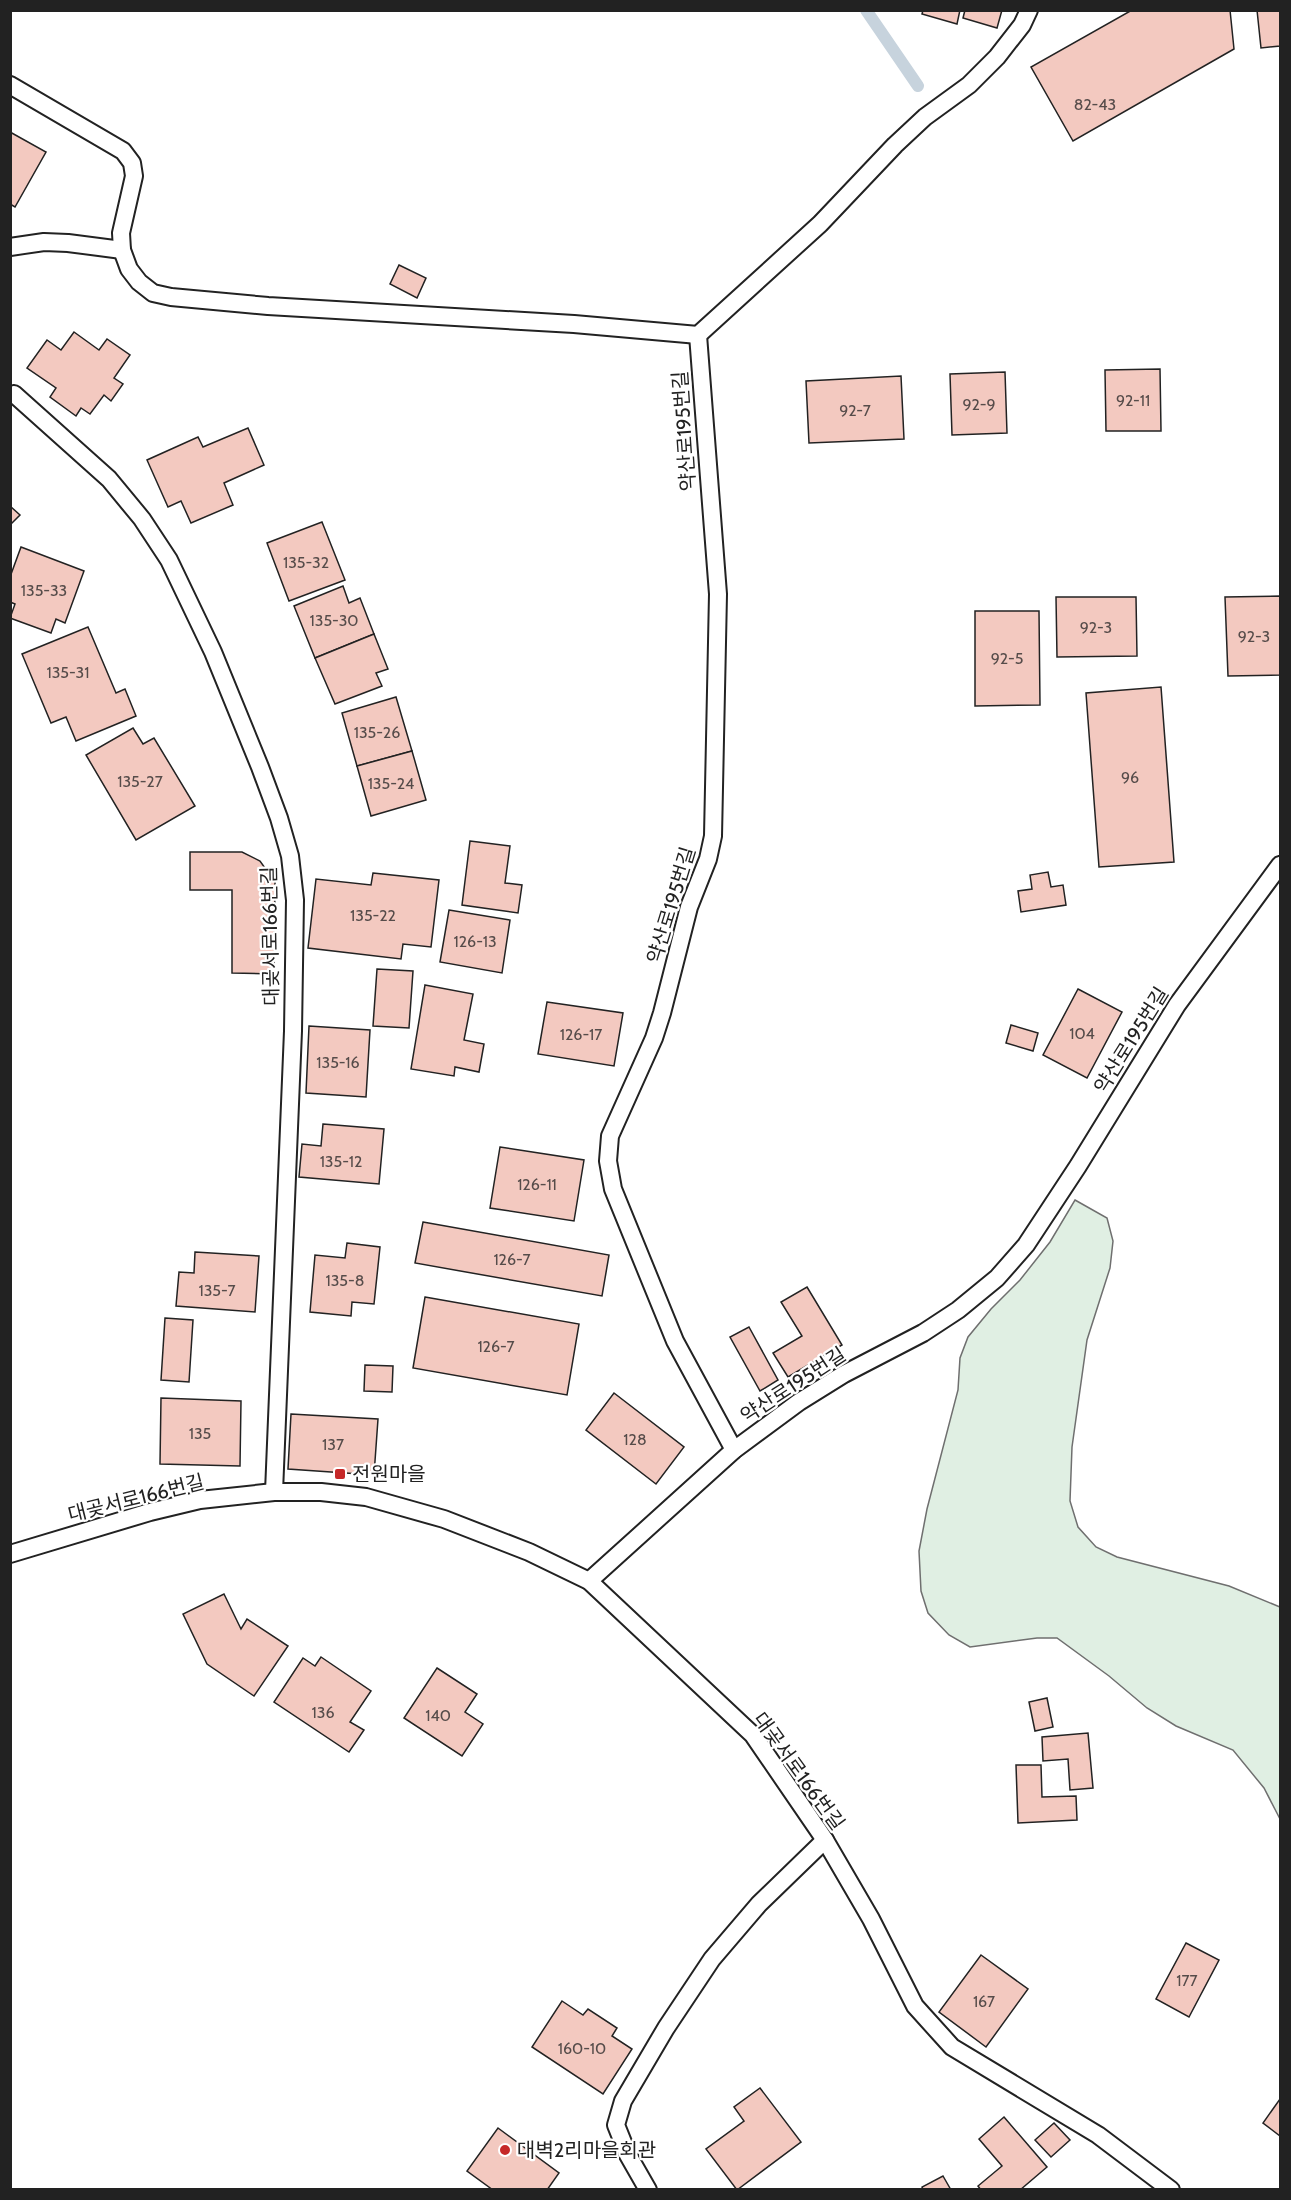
<svg xmlns="http://www.w3.org/2000/svg" width="1291" height="2200" font-family="Cabin,'Noto Sans KR',sans-serif">
<rect width="100%" height="100%" fill="#fff"/>
<path fill="#e0efe3" stroke="#6f6f6f" stroke-width="1.5" d="M1075 1200 1107 1218 1113 1241 1110 1268 1087 1340 1072 1447 1070 1501 1078 1527 1096 1547 1117 1557 1229 1586 1280 1607V1819L1264 1788 1233 1750 1176 1726 1147 1708 1109 1676 1057 1638H1037L970 1647 949 1635 928 1613 921 1591 919 1551 927 1509 958 1390 960 1358 968 1337 991 1309 1020 1280 1050 1242Z"/>
<g fill="none" stroke-linecap="round" stroke-linejoin="round">
<path stroke="#c7d3dd" stroke-width="12" d="M866 10 918 86"/>
</g>
<g fill="#f3c9c0" stroke="#222" stroke-width="1.5">
<path d="M923 10H960L957 24 922 14Z"/>
<path d="M965 10H1002L997 28 963 18Z"/>
<path d="M1132 10H1230L1234 49 1073 141 1031 67Z"/>
<path d="M1257 10H1280V46L1261 48Z"/>
<path d="M10 132 46 152 15 207 10 204Z"/>
<path d="M399 265 426 278 417 298 390 284Z"/>
<path d="M74 332 99 350 107 339 130 355 114 378 123 384 111 401 104 395 90 414 81 408 76 416 50 397 56 388 27 368 47 340 61 350Z"/>
<path d="M1160 369 1161 431H1106L1105 370Z"/>
<path d="M1005 372 1007 433 952 435 950 374Z"/>
<path d="M901 376 904 439 809 443 806 381Z"/>
<path d="M248 428 264 465 224 483 233 505 191 523 181 501 168 507 147 460 198 437 203 447Z"/>
<path d="M10 506 20 515 10 525Z"/>
<path d="M322 522 345 580 289 601 267 543Z"/>
<path d="M21 547 84 571 65 623 56 619 51 633 10 618 15 604 10 602V577Z"/>
<path d="M343 586 349 603 360 598 374 634 315 658 294 606Z"/>
<path d="M1280 596V675L1228 676 1225 597Z"/>
<path d="M1056 597H1136L1137 656 1057 657Z"/>
<path d="M975 611H1039L1040 705 975 706Z"/>
<path d="M88 627 116 693 125 689 136 716 76 741 66 717 51 723 22 654Z"/>
<path d="M374 634 388 669 376 673 382 686 335 704 315 658Z"/>
<path d="M1161 687 1174 862 1099 867 1086 693Z"/>
<path d="M396 697 412 751 357 766 342 713Z"/>
<path d="M133 728 143 744 154 738 195 806 136 840 86 755Z"/>
<path d="M412 751 426 800 371 816 357 766Z"/>
<path d="M470 841 510 846 505 883 522 885 518 913 462 905Z"/>
<path d="M190 852H242L260 861 275 882 274 974 232 973V890H190Z"/>
<path d="M1048 872 1051 887 1063 885 1066 905 1021 912 1018 891 1032 889 1030 875Z"/>
<path d="M373 873 439 880 431 947 403 944 401 959 308 948 316 879 371 885Z"/>
<path d="M449 910 510 920 502 973 440 962Z"/>
<path d="M377 969 413 971 409 1028 373 1026Z"/>
<path d="M425 985 473 994 464 1040 484 1044 479 1072 455 1067 454 1076 411 1069Z"/>
<path d="M1078 989 1122 1012 1087 1078 1043 1055Z"/>
<path d="M547 1002 623 1013 614 1066 538 1054Z"/>
<path d="M1011 1025 1038 1033 1033 1051 1006 1043Z"/>
<path d="M309 1026 370 1030 366 1097 306 1093Z"/>
<path d="M323 1124 384 1129 379 1184 299 1177 302 1144 321 1146Z"/>
<path d="M500 1147 584 1160 574 1221 490 1208Z"/>
<path d="M423 1222 609 1255 602 1296 415 1263Z"/>
<path d="M347 1243 380 1247 374 1304 352 1302 351 1316 310 1312 315 1255 345 1258Z"/>
<path d="M195 1252 259 1256 255 1312 176 1306 179 1272 194 1273Z"/>
<path d="M807 1287 842 1345 788 1377 773 1353 802 1336 781 1302Z"/>
<path d="M425 1297 579 1324 567 1395 413 1368Z"/>
<path d="M165 1318 193 1320 189 1382 161 1380Z"/>
<path d="M749 1327 778 1380 760 1391 730 1337Z"/>
<path d="M365 1365 393 1366 392 1392 364 1391Z"/>
<path d="M614 1393 684 1447 656 1484 586 1430Z"/>
<path d="M161 1398 241 1401 240 1466 160 1464Z"/>
<path d="M291 1414 378 1419 374 1475 288 1469Z"/>
<path d="M224 1594 241 1629 247 1619 288 1646 254 1696 207 1664 183 1614Z"/>
<path d="M321 1657 371 1691 350 1722 364 1730 349 1752 274 1702 303 1658 315 1666Z"/>
<path d="M437 1668 477 1694 465 1712 483 1724 462 1756 404 1718Z"/>
<path d="M1047 1698 1053 1727 1035 1731 1029 1702Z"/>
<path d="M1088 1733 1093 1788 1070 1790 1068 1759 1043 1761 1042 1737Z"/>
<path d="M1016 1765H1041L1042 1797 1076 1796 1077 1820 1018 1823Z"/>
<path d="M1186 1943 1219 1960 1189 2017 1156 1999Z"/>
<path d="M981 1955 1028 1989 986 2047 939 2012Z"/>
<path d="M562 2001 583 2015 588 2009 617 2028 612 2036 632 2049 603 2094 532 2047Z"/>
<path d="M760 2088 801 2142 737 2190 706 2149 744 2121 734 2107Z"/>
<path d="M1280 2099V2136L1263 2123Z"/>
<path d="M1004 2117 1047 2167 1020 2190H981L978 2186 1002 2166 979 2139Z"/>
<path d="M1054 2123 1070 2140 1051 2157 1035 2140Z"/>
<path d="M498 2128 559 2173 547 2190H493L467 2171Z"/>
<path d="M943 2176 951 2190H923L922 2187Z"/>
</g>
<g fill="none" stroke-linecap="round" stroke-linejoin="round">
<defs>
<g id="service">
<path d="M10 85 123 151 132 163 134 176 121 233 122 250 129 269 139 282 153 293 171 297 268 306 574 324 698 335 820 224 895 145 925 117 969 85 997 57 1022 25 1029 10"/>
<path d="M10 247 44 242 68 243 122 250"/>
<path d="M698 335 718 594 713 836 708 859 689 907 662 1013 654 1038 610 1136 608 1161 613 1189 675 1341 734 1450"/>
<path d="M14 394 109 479 142 519 169 560 213 652 260 767 279 818 290 856 295 900 293 1031 274 1492"/>
<path d="M10 1554 150 1512 200 1500 274 1492H321L366 1497 444 1519 529 1552 589 1581 753 1735 825 1840 871 1919 915 2006 952 2047 1098 2135 1171 2190"/>
<path d="M589 1581 734 1450 799 1402 844 1374 923 1333 958 1310 997 1278 1026 1245 1078 1166 1177 1005 1280 865"/>
<path d="M648 2190 628 2155 616 2125 623 2101 666 2028 712 1959 759 1904 825 1840"/>
</g>
</defs>
<use href="#service" stroke="#222" stroke-width="20"/>
<use href="#service" stroke="#fff" stroke-width="16"/>
</g>
<g fill="#c62828" stroke="#fff" stroke-width="2">
<rect x="334" y="1468" width="12" height="12" rx="3"/>
<circle cx="505" cy="2150" r="6"/>
</g>
<g text-anchor="middle" stroke-width="4.5" stroke-linejoin="round" paint-order="stroke">
<g font-size="16" fill="#564c4a">
<text x="1095" y="110">82-43</text>
<text x="1133" y="406">92-11</text>
<text x="979" y="410">92-9</text>
<text x="855" y="416">92-7</text>
<text x="306" y="568">135-32</text>
<text x="44" y="596">135-33</text>
<text x="334" y="626">135-30</text>
<text x="1096" y="633">92-3</text>
<text x="1254" y="642">92-3</text>
<text x="1007" y="664">92-5</text>
<text x="68" y="678">135-31</text>
<text x="377" y="738">135-26</text>
<text x="1130" y="783">96</text>
<text x="140" y="787">135-27</text>
<text x="391" y="789">135-24</text>
<text x="373" y="921">135-22</text>
<text x="475" y="947">126-13</text>
<text x="1082" y="1039">104</text>
<text x="581" y="1040">126-17</text>
<text x="338" y="1068">135-16</text>
<text x="341" y="1167">135-12</text>
<text x="537" y="1190">126-11</text>
<text x="512" y="1265">126-7</text>
<text x="345" y="1286">135-8</text>
<text x="217" y="1296">135-7</text>
<text x="496" y="1352">126-7</text>
<text x="200" y="1439">135</text>
<text x="635" y="1445">128</text>
<text x="333" y="1450">137</text>
<text x="323" y="1718">136</text>
<text x="438" y="1721">140</text>
<text x="1187" y="1986">177</text>
<text x="984" y="2007">167</text>
<text x="582" y="2054">160-10</text>
</g>
<g font-size="20" fill="#222" stroke="#fff">
<text transform="translate(684 431) rotate(-94)" y="7">약산로195번길</text>
<text transform="translate(671 905) rotate(-73)" y="7">약산로195번길</text>
<text transform="translate(270 936) rotate(-91)" y="7">대곶서로166번길</text>
<text transform="translate(1131 1040) rotate(-58)" y="7">약산로195번길</text>
<text transform="translate(793 1385) rotate(-33)" y="7">약산로195번길</text>
<text transform="translate(136 1498) rotate(-14)" y="7">대곶서로166번길</text>
<text transform="translate(799 1771) rotate(54)" y="7">대곶서로166번길</text>
</g>
<g font-size="20" fill="#222" stroke="#fff" text-anchor="start">
<text x="352" y="1481">전원마을</text>
<text x="517" y="2157">대벽2리마을회관</text>
</g>
</g>
<rect width="1291" height="2200" fill="none" stroke="#222222" stroke-width="24"/>
</svg>
